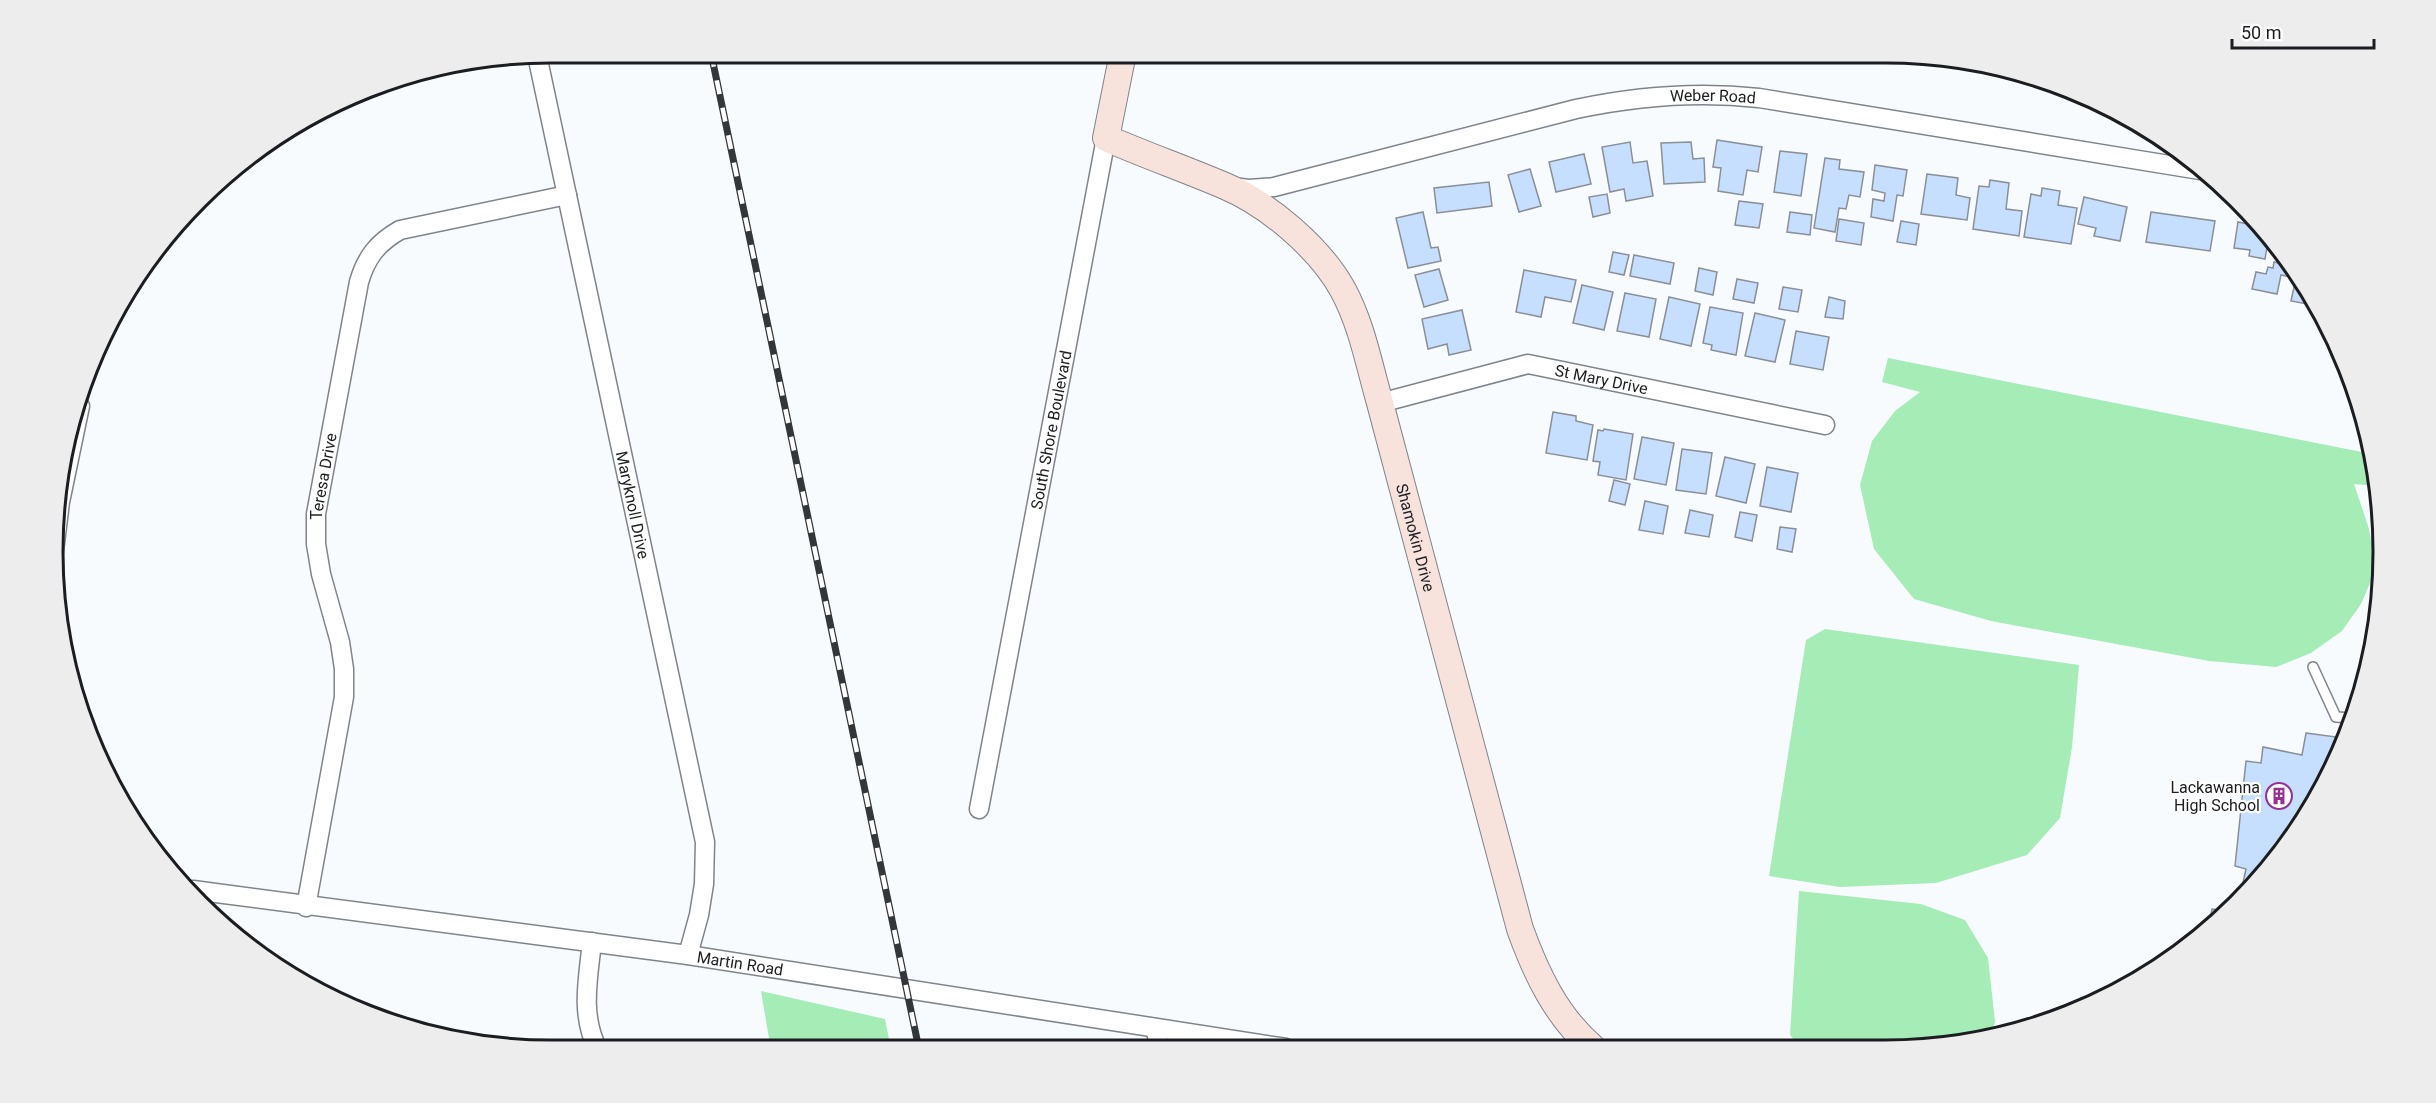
<svg xmlns="http://www.w3.org/2000/svg" width="2436" height="1103" font-family="Roboto,sans-serif">
<rect width="100%" height="100%" fill="#f8fbfe"/>
<g fill="#a5ecb6">
<path d="M1888 358 2372 454 2377 486 2354 484 2369 529 2376 569 2361 604 2342 631 2311 653 2276 667 2209 661 1991 621 1914 599 1874 549 1860 485 1872 441 1895 411 1920 392 1882 382Z"/>
<path d="M1825 629 2079 665 2072 747 2060 818 2027 855 1936 883 1840 887 1769 876 1806 640Z"/>
<path d="M1799 891 1921 904 1965 920 1988 958 1995 1022 1991 1035 1950 1046 1800 1047 1790 1035Z"/>
<path d="M761 991 885 1019 891 1049 771 1050Z"/>
</g>
<g fill="#c7dfff" stroke="#8a8f96" stroke-width="1.5">
<path d="M1717 140 1762 147 1758 172 1747 170 1743 195 1718 191 1721 168 1713 167Z"/>
<path d="M1630 142 1633 163 1647 161 1653 196 1626 201 1624 189 1610 192 1602 147Z"/>
<path d="M1691 142 1693 159 1704 158 1705 182 1664 184 1661 143Z"/>
<path d="M1780 151 1807 154 1801 196 1774 192Z"/>
<path d="M1584 154 1591 184 1556 192 1549 162Z"/>
<path d="M1825 158 1840 160 1839 169 1864 172 1860 197 1849 195 1846 209 1839 208 1835 232 1814 228Z"/>
<path d="M1875 165 1907 170 1903 196 1897 195 1893 221 1871 217 1873 199 1884 201 1885 193 1872 190Z"/>
<path d="M1530 169 1541 206 1519 212 1508 175Z"/>
<path d="M1927 174 1958 178 1956 195 1970 198 1967 220 1921 214Z"/>
<path d="M1990 180 2009 183 2006 209 2022 211 2019 236 1973 229 1979 186 1989 187Z"/>
<path d="M1489 182 1492 206 1437 213 1434 188Z"/>
<path d="M2042 188 2060 191 2058 205 2077 208 2071 244 2024 237 2031 194 2041 196Z"/>
<path d="M1607 194 1610 213 1593 217 1589 197Z"/>
<path d="M2084 197 2127 207 2120 241 2094 236 2096 228 2078 224Z"/>
<path d="M1739 201 1763 204 1759 228 1735 225Z"/>
<path d="M1423 212 1431 248 1438 247 1441 261 1408 268 1396 218Z"/>
<path d="M1790 212 1812 215 1810 235 1787 232Z"/>
<path d="M2151 212 2215 221 2210 251 2146 242Z"/>
<path d="M1839 219 1864 223 1861 245 1836 241Z"/>
<path d="M2253 220 2269 236 2265 259 2249 256 2250 250 2234 248 2238 222 2253 225Z"/>
<path d="M1901 221 1919 224 1916 245 1897 242Z"/>
<path d="M2282 250 2313 301V305L2291 301 2296 278 2281 275 2277 294 2252 289 2256 272 2266 274 2268 267 2273 268 2274 262 2279 263Z"/>
<path d="M1613 252 1629 255 1624 275 1609 272Z"/>
<path d="M1634 255 1674 263 1670 284 1630 276Z"/>
<path d="M1699 268 1717 272 1713 295 1695 291Z"/>
<path d="M1439 269 1448 300 1424 307 1415 275Z"/>
<path d="M1524 270 1576 280 1571 302 1545 297 1541 317 1516 312Z"/>
<path d="M1737 279 1758 283 1754 303 1733 299Z"/>
<path d="M1582 285 1613 292 1604 330 1573 323Z"/>
<path d="M1783 287 1802 290 1798 312 1779 309Z"/>
<path d="M1625 293 1656 299 1649 337 1617 331Z"/>
<path d="M1669 297 1700 304 1691 346 1660 339Z"/>
<path d="M1829 297 1845 301 1843 319 1825 317Z"/>
<path d="M1710 307 1743 313 1736 355 1711 350 1712 345 1703 343Z"/>
<path d="M1462 310 1471 350 1449 355 1447 344 1428 349 1422 319Z"/>
<path d="M1755 313 1785 320 1775 362 1745 356Z"/>
<path d="M1796 331 1829 337 1823 370 1790 364Z"/>
<path d="M1553 412 1576 416V421L1593 425 1587 460 1546 453Z"/>
<path d="M1604 429 1633 434 1626 480 1598 475 1600 462 1593 461 1598 430 1603 431Z"/>
<path d="M1642 437 1674 443 1666 485 1634 479Z"/>
<path d="M1682 449 1712 453 1706 494 1676 490Z"/>
<path d="M1725 457 1755 464 1746 503 1716 496Z"/>
<path d="M1767 467 1798 473 1791 512 1760 506Z"/>
<path d="M1614 480 1630 484 1625 505 1609 501Z"/>
<path d="M1645 501 1668 506 1663 534 1639 530Z"/>
<path d="M1690 510 1713 515 1709 537 1685 533Z"/>
<path d="M1740 512 1757 515 1752 541 1735 537Z"/>
<path d="M1780 527 1796 529 1792 552 1777 549Z"/>
<path d="M2306 733 2344 738 2299 829 2240 896 2246 869 2235 866 2246 761 2261 763 2263 747 2302 755Z"/>
<path d="M2212 909 2227 911 2208 930Z"/>
</g>
<g fill="none" stroke-linecap="round" stroke-linejoin="round">
<defs>
<path id="lane" d="M2313 667 2336 717 2354 718"/>
<g id="street">
<path id="s1" d="M537 55 705 842 704 884 699 915 688 955"/>
<path id="s2" d="M1232 187 1249 189 1274 187 1576 109C1637 96 1696 91 1759 98L2206 171"/>
<path id="s3" d="M1380 403 1528 364 1825 425"/>
<path d="M53 559 60 502 80 406"/>
<path id="s4" d="M979 809 1106 138"/>
<path id="s5" d="M193 890 688 955 1286 1048"/>
<path id="s6" d="M306 907 344 697V669L340 642 321 574 316 544V514L359 282C366 258 377 243 400 230L567 195"/>
<path d="M592 942C588 979 580 1015 598 1050"/>
<path d="M1155 1028 1160 1049"/>
</g>
<g id="secondary">
<path id="s7" d="M1123 53 1106 138C1145 155 1185 169 1225 186 1268 204 1320 248 1343 290 1362 325 1369 365 1380 403L1520 929C1536 973 1556 1016 1592 1047"/>
</g>
</defs>
<use href="#lane" stroke="#7f848b" stroke-width="12"/>
<use href="#street" stroke="#7f848b" stroke-width="21"/>
<use href="#secondary" stroke="#7f848b" stroke-width="28"/>
<use href="#lane" stroke="#fff" stroke-width="9"/>
<use href="#street" stroke="#fff" stroke-width="18"/>
<use href="#secondary" stroke="#f8e2dc" stroke-width="26"/>
<defs>
<path id="rail" d="M711 53 919 1049"/>
</defs>
<use href="#rail" stroke="#34373a" stroke-width="7"/>
<use href="#rail" stroke="#fff" stroke-width="4.5" stroke-dasharray="14" stroke-linecap="butt"/>
</g>
<defs>
<symbol id="building-ring" viewBox="-11 -11 22 22"><circle r="9.5" fill="#fff" stroke="#963095" stroke-width="1.5"/><path d="M-4-6H4V6H1V3H-1V6H-4ZM-2.5-4.3h1.7v1.8h-1.7ZM.8-4.3h1.7v1.8H.8ZM-2.5-1h1.7V.8h-1.7ZM.8-1h1.7V.8H.8Z" fill="#963095"/></symbol>
</defs>
<g fill-rule="evenodd">
<use href="#building-ring" x="2264" y="781" width="30" height="30"/>
</g>
<g text-anchor="middle" stroke-width="4.5" stroke-linejoin="round" paint-order="stroke">
<g font-size="16" fill="#1b1d20" stroke="#fff">
<text dy="6" stroke="none"><textPath href="#s2" startOffset="492">Weber Road</textPath></text>
<text dy="6" stroke="none"><textPath href="#s3" startOffset="228">St Mary Drive</textPath></text>
<text dy="6" stroke="none"><textPath href="#s4" startOffset="386">South Shore Boulevard</textPath></text>
<text dy="6" stroke="none"><textPath href="#s6" startOffset="438">Teresa Drive</textPath></text>
<text dy="6" stroke="none"><textPath href="#s1" startOffset="460">Maryknoll Drive</textPath></text>
<text dy="6" stroke="none"><textPath href="#s7" startOffset="633">Shamokin Drive</textPath></text>
<text dy="6" stroke="none"><textPath href="#s5" startOffset="552">Martin Road</textPath></text>
</g>
<g font-size="16" fill="#1b1d20" stroke="#fff" text-anchor="end">
<text x="2260" y="793">Lackawanna<tspan x="2260" dy="18">High School</tspan></text>
</g>
</g>
<path d="M0 0H2436V1103H0ZM551 63H1885A488 488 0 0 1 2373 551V552A488 488 0 0 1 1885 1040H551A488 488 0 0 1 63 552V551A488 488 0 0 1 551 63Z" fill="#ededed" fill-rule="evenodd"/>
<path fill="none" stroke="#1b1d20" stroke-width="3" d="M551 63H1885A488 488 0 0 1 2373 551V552A488 488 0 0 1 1885 1040H551A488 488 0 0 1 63 552V551A488 488 0 0 1 551 63Z"/>
<path d="M2232 39v9h142v-9" fill="none" stroke="#1b1d20" stroke-width="3"/>
<text x="2241" y="39" font-size="18" fill="#1b1d20" stroke="#ffffff" stroke-width="4.5" paint-order="stroke">50 m</text>
</svg>
